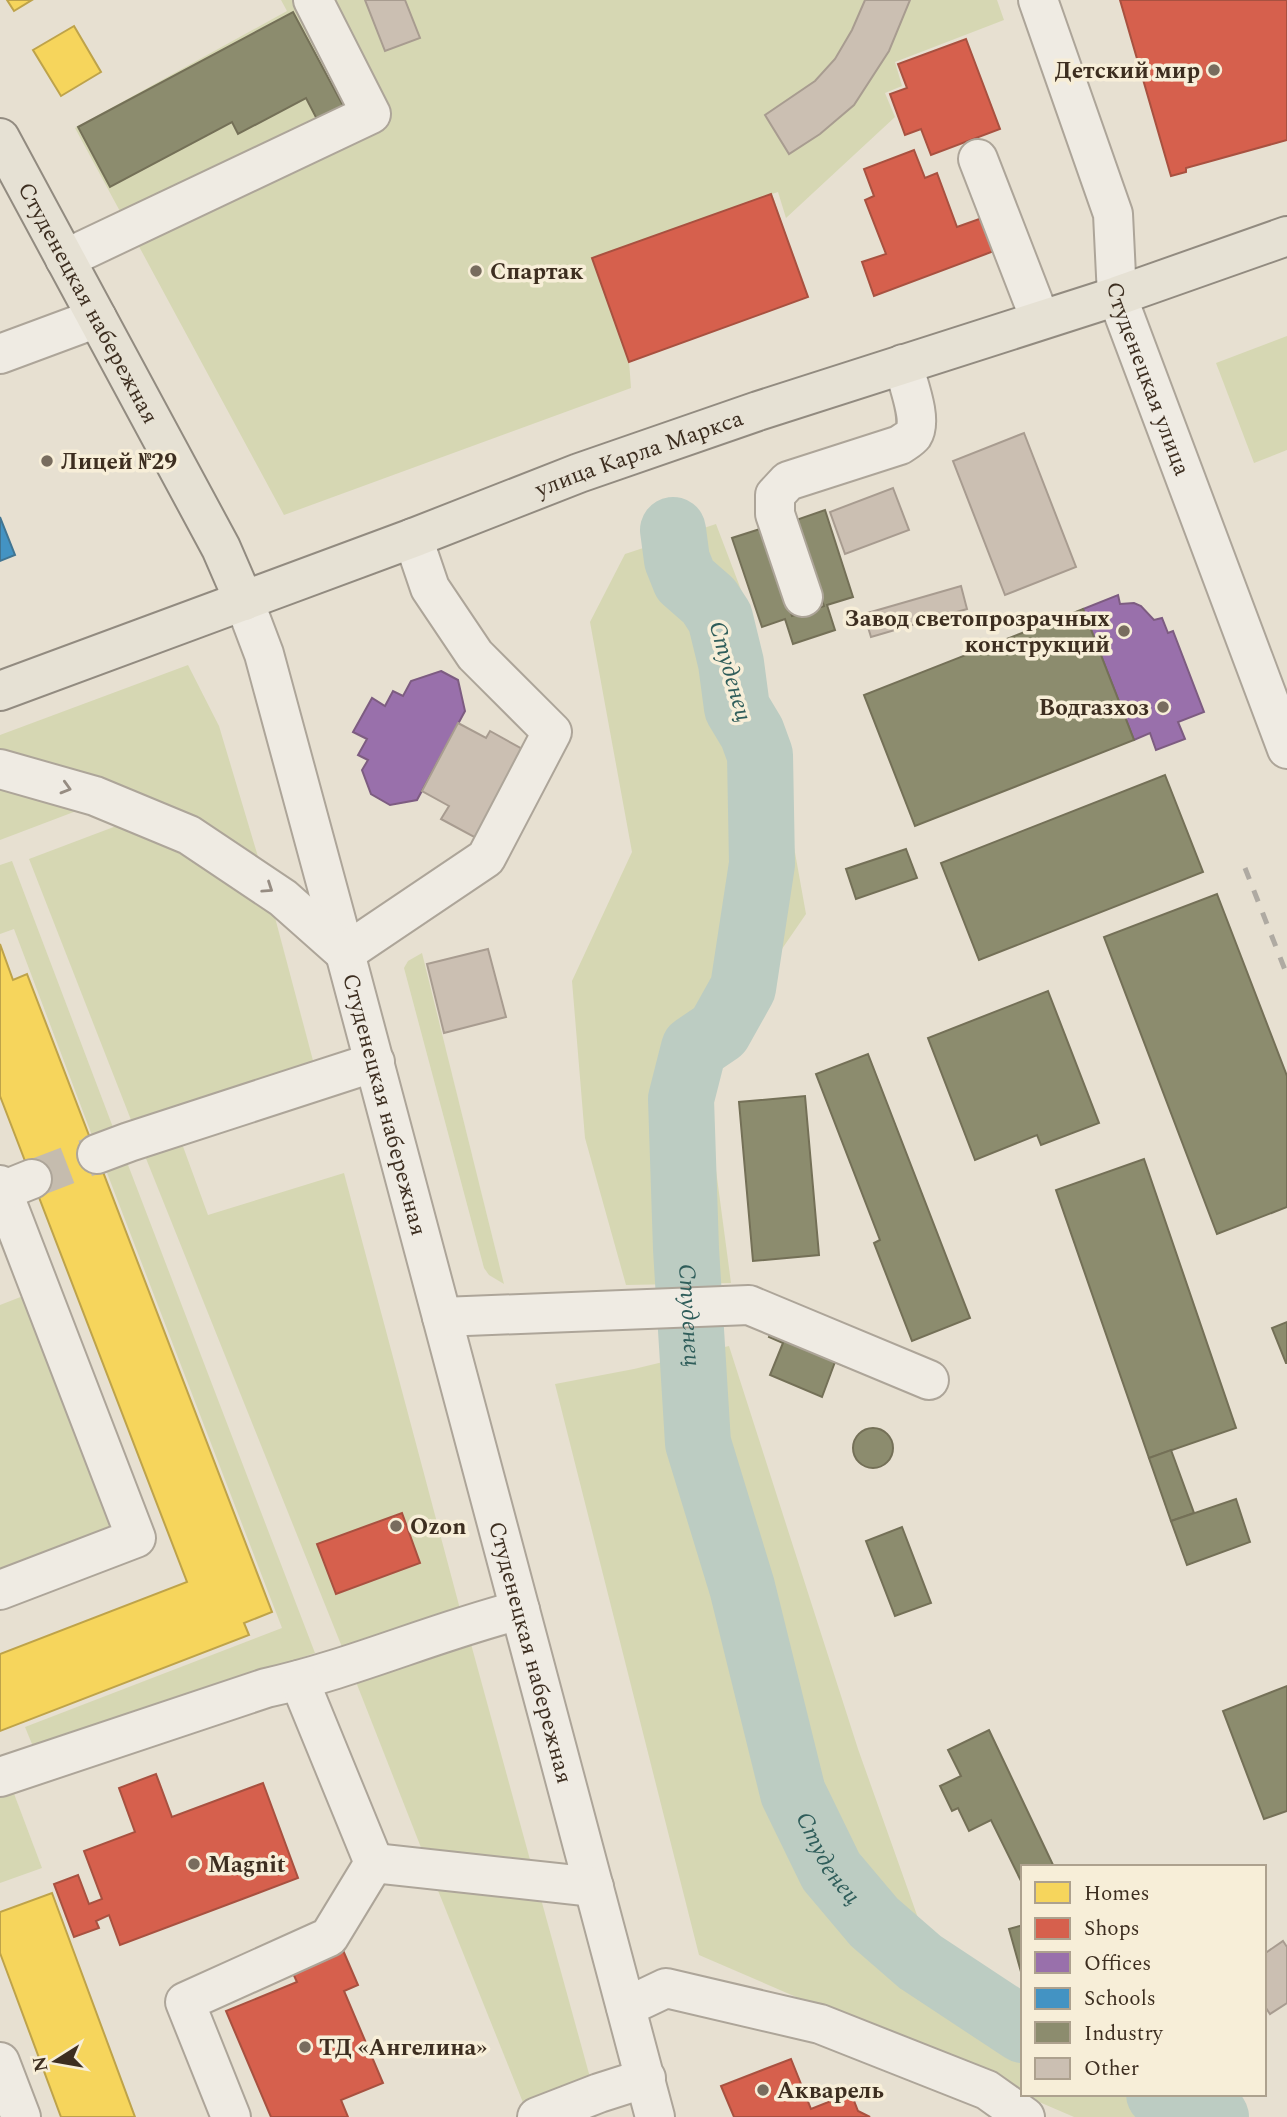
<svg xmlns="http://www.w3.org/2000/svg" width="1287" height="2117" font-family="Spectral,serif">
<rect width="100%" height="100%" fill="#e7e0d1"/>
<g fill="#d6d7b3">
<path d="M281 0H997L1004 20 895 62 902 86 885 93 895 117 786 218 778 192 772 194 808 297 629 361 631 388 284 515 75 128 287 11Z"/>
<path d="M1287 336V450L1254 463 1216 363Z"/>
<path d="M716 524 754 624 806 914 702 1065 731 1283 626 1285 585 1138 572 981 632 852 590 622 625 554Z"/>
<path d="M188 665 219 726 259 860 162 803 76 770 0 753V735Z"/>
<path d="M0 789 37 797 79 810 0 840Z"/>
<path d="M119 825 190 858 273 910 315 1068 133 1125 29 859Z"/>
<path d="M12 861 114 1130 93 1138 14 929 0 934V865Z"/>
<path d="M422 953 504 1284 489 1275 484 1268 404 968 408 961Z"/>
<path d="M181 1141 208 1215 344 1173 460 1609 349 1652 342 1647 143 1151Z"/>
<path d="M125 1157 315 1653 34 1749 25 1727 282 1628 104 1165Z"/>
<path d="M36 1291 126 1525 0 1574V1305Z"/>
<path d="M729 1346 858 1749 918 1918 1023 2017V2094H1181L1236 2117H1074L699 1955 555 1384 634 1369Z"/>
<path d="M471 1644 532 1867 422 1850 356 1682Z"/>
<path d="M10 1783 42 1868 0 1883V1787Z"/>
<path d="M435 1883 541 1899 591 2081 524 2105Z"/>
</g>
<g fill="#f6d55c" stroke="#bea34a" stroke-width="2">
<path d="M7 0H32L14 11Z"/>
<path d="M74 26 101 72 61 96 33 50Z"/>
<path d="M0 944 13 980 27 974 272 1612 244 1623 249 1635 0 1731V1654L187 1582 0 1096Z"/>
<path d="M52 1893 135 2117H61L0 1953V1912Z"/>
</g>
<g fill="#d6604d" stroke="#a85140" stroke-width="2">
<path d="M1120 0H1287V140L1186 168V172L1171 176Z"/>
<path d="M966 39 1000 129 931 155 921 129 905 135 890 94 907 88 898 64Z"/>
<path d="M914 150 925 178 937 173 957 227 982 218 994 251 874 296 862 262 886 254 865 200 874 196 864 169Z"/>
<path d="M771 194 808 297 629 362 592 258Z"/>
<path d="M402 1513 420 1563 336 1594 317 1544Z"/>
<path d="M156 1774 172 1817 263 1783 298 1878 120 1945 109 1915 96 1921 99 1928 74 1937 54 1884 78 1875 89 1904 102 1899 84 1851 135 1832 119 1788Z"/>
<path d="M342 1948 358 1985 344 1991 383 2083 341 2100 348 2117H271L226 2011 297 1982 291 1969Z"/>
<path d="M791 2059 811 2109 851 2093 858 2111 870 2117H734L721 2086Z"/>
</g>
<g fill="#9970ab" stroke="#7d5c81" stroke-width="2">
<path d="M1118 595 1120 604 1134 603 1141 606 1154 620 1162 618 1168 633 1173 631 1204 712 1178 722 1185 739 1156 750 1150 733 1134 740 1083 609Z"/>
<path d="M441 671 458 680 465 711 417 800 390 805 371 794 362 770 368 760 358 755 367 739 353 732 372 698 385 706 393 691 403 696 411 681Z"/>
</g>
<path fill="#4393c3" stroke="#417592" stroke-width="2" d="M0 517 15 555 0 561Z"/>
<g fill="#8c8c6e" stroke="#747057" stroke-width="2">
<path d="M293 12 347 113 321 127 306 98 238 134 232 122 110 187 78 127Z"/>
<path d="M825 510 853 597 827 605 835 630 793 644 785 619 762 627 732 538 763 528 792 616 824 606 796 520Z"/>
<path d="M1083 609 1134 740 915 826 864 695Z"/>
<path d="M1165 775 1203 872 979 960 941 863Z"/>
<path d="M906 849 917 878 856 899 846 869Z"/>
<path d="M1217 894 1287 1076V1207L1217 1234 1104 937Z"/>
<path d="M1048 991 1099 1123 1041 1145 1037 1135 975 1160 928 1038Z"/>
<path d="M868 1054 970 1318 912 1341 874 1243 880 1240 816 1074Z"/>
<path d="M805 1096 819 1255 753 1261 739 1102Z"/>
<path d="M1144 1159 1236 1428 1149 1458 1056 1190Z"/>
<path d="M785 1301 862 1334 847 1367 835 1362 822 1397 770 1375 783 1343 769 1337Z"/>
<path d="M1287 1322V1363H1286L1272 1328Z"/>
<circle cx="873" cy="1448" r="20"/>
<path d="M1171 1450 1194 1513 1171 1521 1149 1458Z"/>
<path d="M1236 1499 1250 1542 1187 1565 1171 1521Z"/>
<path d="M902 1527 931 1603 895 1616 866 1541Z"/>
<path d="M1287 1686V1811L1264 1819 1223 1711Z"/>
<path d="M989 1730 1054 1867H1023V1885L991 1820 969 1831 958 1808 952 1811 940 1786 961 1776 948 1750Z"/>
<path d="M1023 1925V1979L1009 1929Z"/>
</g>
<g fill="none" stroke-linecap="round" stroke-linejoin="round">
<g stroke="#bcccc2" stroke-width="66">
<path id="s1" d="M673 530 677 560 685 580 709 601 720 618 731 663 737 708 752 733 760 755 762 864 743 988 719 1031 694 1048 681 1099 686 1249 698 1443 742 1587 793 1793 831 1871 874 1922 920 1962 1023 2030"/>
<path d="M1159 2094 1214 2114 1216 2117"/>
</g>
</g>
<g fill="#cbbfb2" stroke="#a89c90" stroke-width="2">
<path d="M365 0H405L420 38 385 51Z"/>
<path d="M865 0H910L889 51 854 105 820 134 789 154 765 115 815 81 835 59 852 30Z"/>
<path d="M1024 433 1076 567 1005 595 953 461Z"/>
<path d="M893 488 909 530 845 554 830 512Z"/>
<path d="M961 586 967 609 871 637 864 614Z"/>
<path d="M458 723 486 738 490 731 524 750 476 838 441 819 449 806 422 791Z"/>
<path d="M488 949 506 1017 444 1033 427 964Z"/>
<path d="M1283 1941 1287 1947V2003L1270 2014 1264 2005V1954Z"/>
</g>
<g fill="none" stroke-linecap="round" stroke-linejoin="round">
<path stroke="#c5bcae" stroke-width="38" stroke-dasharray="38 19" stroke-linecap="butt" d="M32 1179 97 1154"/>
<defs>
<g id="minor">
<path id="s2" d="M1038 0 1113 214 1117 296 1287 749"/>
<path d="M978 159 1040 319"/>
<path d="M65 259 371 114 313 0"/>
<path d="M0 354 97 318"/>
<path d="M803 597 775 514V495L788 481 900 445C904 442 910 439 913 435 923 420 907 381 903 364"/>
<path id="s3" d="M244 601 264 654 345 953 655 2117"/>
<path d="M0 769 95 796 189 835 283 898 345 953"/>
<path d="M345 953 486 858 552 732 475 655 430 588 413 538"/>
<path d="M97 1154 129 1142 375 1062"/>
<path d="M0 1185 136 1538 0 1590"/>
<path d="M2 1191 32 1179"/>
<path d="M442 1317 749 1305 929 1380"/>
<path d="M0 1777 266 1688C352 1669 434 1632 520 1610"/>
<path d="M374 1863 594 1887"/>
<path d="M626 2007 666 1988 820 2024 987 2090 1025 2117"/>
<path d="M0 2062 21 2117"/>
<path d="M231 2117 185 2002 329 1937 374 1863 299 1680"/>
<path d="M537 2117 599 2093 646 2078"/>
</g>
<g id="major">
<path id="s4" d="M0 138 221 548 244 601"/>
<path id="s5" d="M0 691 413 538 579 473 758 411 1117 296 1287 236"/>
</g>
</defs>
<use href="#minor" stroke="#ada599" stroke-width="42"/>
<use href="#major" stroke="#928b80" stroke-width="42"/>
<use href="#minor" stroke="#efebe3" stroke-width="38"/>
<use href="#major" stroke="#e6e1d4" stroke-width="38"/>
<path stroke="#afaaa2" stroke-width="5" stroke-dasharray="12 12" stroke-linecap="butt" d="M1245 868 1287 975"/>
</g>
<defs><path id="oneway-chevron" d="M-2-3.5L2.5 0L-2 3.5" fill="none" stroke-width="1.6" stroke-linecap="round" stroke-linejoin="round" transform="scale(1.75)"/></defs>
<g stroke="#968c82">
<use href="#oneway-chevron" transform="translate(66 788) rotate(16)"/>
<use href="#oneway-chevron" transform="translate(268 888) rotate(34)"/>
</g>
<g fill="#786c5e" stroke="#f7eed8" stroke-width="2.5">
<circle cx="1214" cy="70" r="7"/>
<circle cx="476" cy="271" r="7"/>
<circle cx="47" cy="461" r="7"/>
<circle cx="1124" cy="631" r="7"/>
<circle cx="1163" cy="707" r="7"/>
<circle cx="396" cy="1526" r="7"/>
<circle cx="194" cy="1864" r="7"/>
<circle cx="305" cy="2047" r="7"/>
<circle cx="763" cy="2090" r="7"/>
</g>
<g text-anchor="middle" stroke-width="7" stroke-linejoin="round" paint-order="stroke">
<g font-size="23" font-weight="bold" fill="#3d2e20" stroke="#f7eed8" text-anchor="start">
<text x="1200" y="78" text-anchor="end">Детский мир</text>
<text x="490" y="279">Спартак</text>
<text x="61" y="469">Лицей №29</text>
<text x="1110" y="626" text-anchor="end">Завод светопрозрачных<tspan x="1110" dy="26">конструкций</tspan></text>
<text x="1149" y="715" text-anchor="end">Водгазхоз</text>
<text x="410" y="1534">Ozon</text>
<text x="208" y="1872">Magnit</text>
<text x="319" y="2055">ТД «Ангелина»</text>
<text x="777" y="2098">Акварель</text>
</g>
<g font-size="23" fill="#3d2e20" stroke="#f7eed8">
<text dy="8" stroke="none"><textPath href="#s4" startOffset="187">Студенецкая набережная</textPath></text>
<text dy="8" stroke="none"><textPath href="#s2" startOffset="397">Студенецкая улица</textPath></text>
<text dy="8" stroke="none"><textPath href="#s5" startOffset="682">улица Карла Маркса</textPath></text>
<text dy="8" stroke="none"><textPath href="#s3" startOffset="523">Студенецкая набережная</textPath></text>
<text dy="8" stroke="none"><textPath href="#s3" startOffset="1090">Студенецкая набережная</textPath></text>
</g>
<g font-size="24" font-style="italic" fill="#2f5d5a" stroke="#f7eed8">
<text transform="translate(731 671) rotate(74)" y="8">Студенец</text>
<text dy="8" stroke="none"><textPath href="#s1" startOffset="831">Студенец</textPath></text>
<text dy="8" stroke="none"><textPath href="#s1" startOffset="1396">Студенец</textPath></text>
</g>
</g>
<rect x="1021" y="1865" width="245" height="231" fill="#f7eed8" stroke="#ada18e" stroke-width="2"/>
<rect x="1035" y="1882" width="35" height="21" fill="#f6d55c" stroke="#ada18e" stroke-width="2"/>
<text x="1084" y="1900" font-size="21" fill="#3d2e20">Homes</text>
<rect x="1035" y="1918" width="35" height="21" fill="#d6604d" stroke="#ada18e" stroke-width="2"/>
<text x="1084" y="1935" font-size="21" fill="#3d2e20">Shops</text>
<rect x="1035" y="1952" width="35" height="21" fill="#9970ab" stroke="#ada18e" stroke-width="2"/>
<text x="1084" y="1970" font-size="21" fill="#3d2e20">Offices</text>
<rect x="1035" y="1988" width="35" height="21" fill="#4393c3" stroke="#ada18e" stroke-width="2"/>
<text x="1084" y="2005" font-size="21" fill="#3d2e20">Schools</text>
<rect x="1035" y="2022" width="35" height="21" fill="#8c8c6e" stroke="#ada18e" stroke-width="2"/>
<text x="1084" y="2040" font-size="21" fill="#3d2e20">Industry</text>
<rect x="1035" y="2058" width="35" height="21" fill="#cbbfb2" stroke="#ada18e" stroke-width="2"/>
<text x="1084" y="2075" font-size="21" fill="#3d2e20">Other</text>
<g transform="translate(56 2061) rotate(259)" stroke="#f7eed8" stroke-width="5" paint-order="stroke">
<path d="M0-5L12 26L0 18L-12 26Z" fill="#3d2e20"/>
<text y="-10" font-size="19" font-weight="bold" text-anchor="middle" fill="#3d2e20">N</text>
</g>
</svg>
